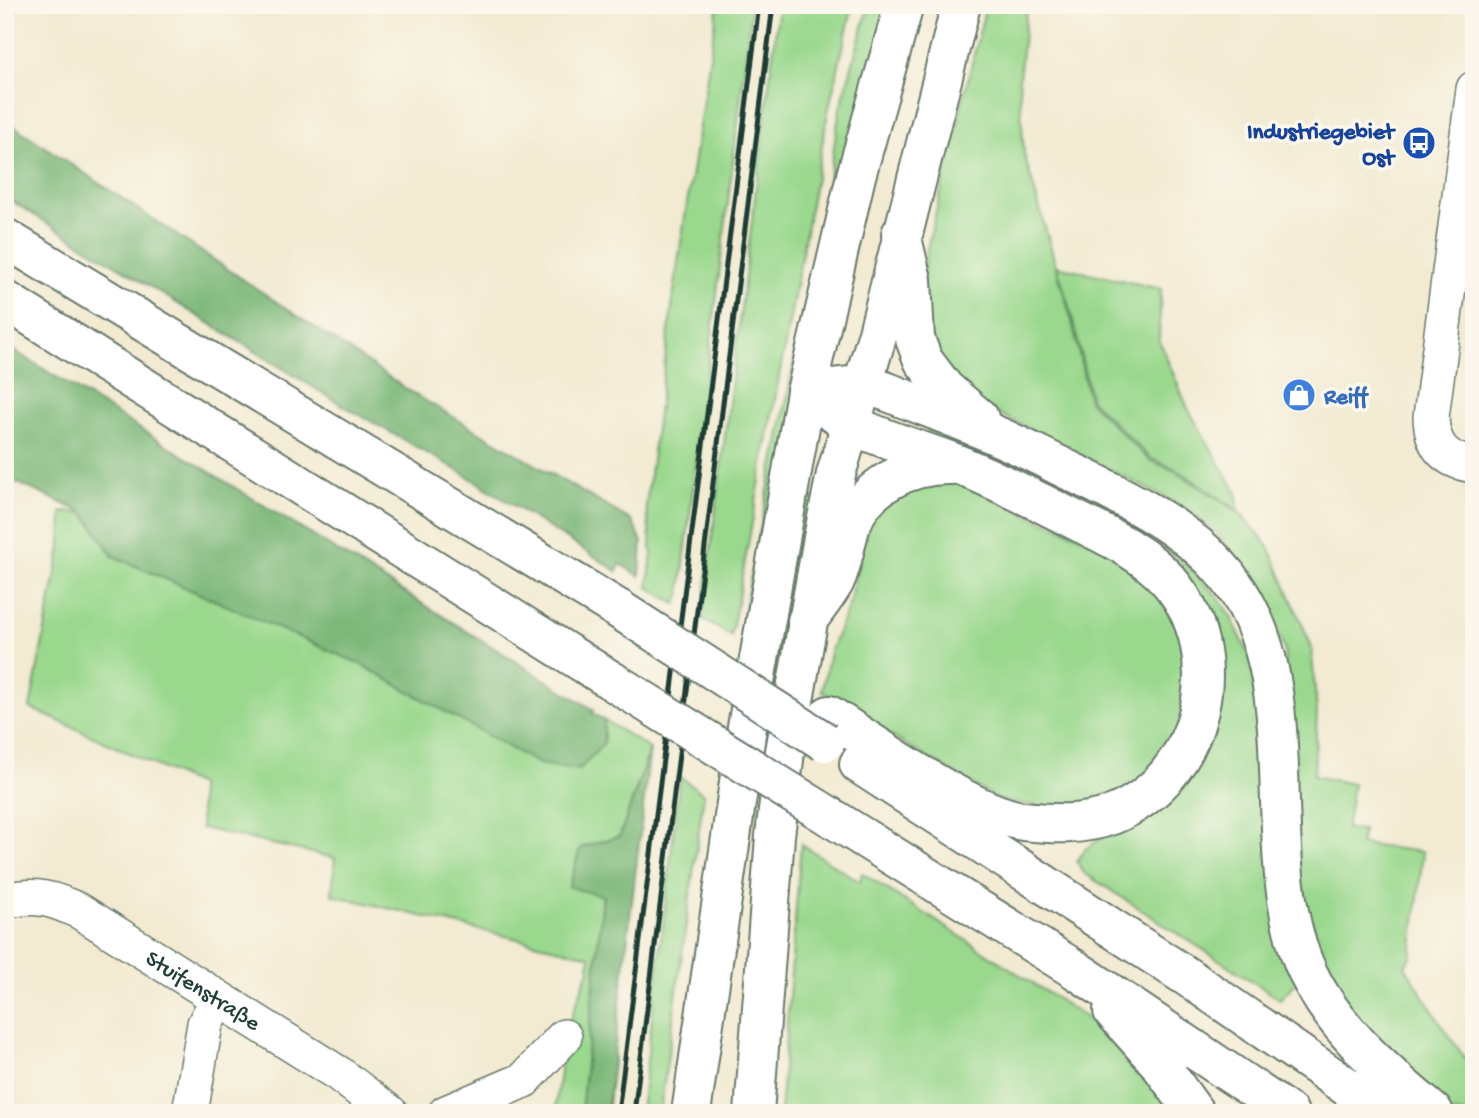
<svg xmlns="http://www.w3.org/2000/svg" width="1479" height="1118" font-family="'Gochi Hand',sans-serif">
<rect width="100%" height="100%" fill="#fbf7ec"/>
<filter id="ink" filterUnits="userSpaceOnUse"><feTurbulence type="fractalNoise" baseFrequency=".0143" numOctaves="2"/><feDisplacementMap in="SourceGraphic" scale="14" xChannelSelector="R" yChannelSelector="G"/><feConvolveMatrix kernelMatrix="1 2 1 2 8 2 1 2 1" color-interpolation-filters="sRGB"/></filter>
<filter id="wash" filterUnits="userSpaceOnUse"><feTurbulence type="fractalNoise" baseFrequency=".00686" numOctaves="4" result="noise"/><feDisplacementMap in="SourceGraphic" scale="28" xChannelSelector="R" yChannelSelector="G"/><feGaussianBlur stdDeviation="1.57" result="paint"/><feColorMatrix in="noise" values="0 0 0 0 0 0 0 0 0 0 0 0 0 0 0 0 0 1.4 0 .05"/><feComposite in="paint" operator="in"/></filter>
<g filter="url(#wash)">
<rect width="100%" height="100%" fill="#f2ead1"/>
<g fill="#9ad88d" stroke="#5c8a60" stroke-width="2">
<path d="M718 5H752L680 596 676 604 648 587 652 554 646 505 678 262Z"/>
<path d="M779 5H853L829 107 731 636 702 619Z"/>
<path d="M869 5H892L746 645 741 643 748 590 819 240 840 109Z"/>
<path d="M986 5H1027L1019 79 1024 154 1072 322 1089 401 1149 460 1173 470 1240 513 1269 547 1311 645 1317 713 1314 776 1353 784 1346 829 1363 830 1360 844 1423 852 1411 957 1405 966 1444 1029 1474 1070V1113H1448L1349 1017 1304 931 1284 649 1262 595 1240 561 1215 532 1184 507 972 400 932 353 923 276 927 249Z"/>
<path d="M1057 266 1161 289 1159 340 1188 409 1237 493 1238 510 1174 468 1150 458 1091 400 1073 320Z"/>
<path d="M930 423 1153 535 1175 553 1216 595 1230 615 1252 661 1302 977 1280 999 1084 873 1077 862 1084 850 1155 802 1205 616 925 440Z"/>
<path d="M943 481 960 483 1109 550 1164 601 1184 641 1183 722 1135 788 1065 812 997 799 868 722 870 718 822 691 830 652 849 605 862 543 869 521 899 494Z"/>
<path d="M801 495 816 499 783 667 771 661Z"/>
<path d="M62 512 84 513 113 556 358 663 539 764 604 743V720L650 749 620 836 580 848 598 893 603 895 581 1113H555L564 1037 589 969 590 956 332 895 335 858 201 828 199 785 30 708 61 547Z"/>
<path d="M680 777 704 794 660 1113H641Z"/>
<path d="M801 844 860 882 862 873 1093 1022 1136 1055 1184 1113H780Z"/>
</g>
<g fill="#7bb878" stroke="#4d7a56" stroke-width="2">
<path d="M5 120 414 394 632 521 642 542 640 576 620 564 617 571 464 474 342 405 5 197Z"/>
<path d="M5 345 594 710 592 713 604 720V743L579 770 539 764 358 663 113 556 84 513 5 477Z"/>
<path d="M650 749 607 1113H581L603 896 569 887 580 848 620 836Z"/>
</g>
</g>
<g filter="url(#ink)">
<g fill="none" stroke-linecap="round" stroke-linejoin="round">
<defs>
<g id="minor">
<path d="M1474 89 1431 417C1432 446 1445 461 1474 465"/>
<path id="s1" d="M5 901C35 893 54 899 81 912L339 1074 390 1113"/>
<path d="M190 1113 205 1024 218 999"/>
<path d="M446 1113 524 1080 564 1037"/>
</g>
<g id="major">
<path d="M691 1113 747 727 806 392 856 176 904 5"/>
<path d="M754 1113 775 836 785 751 823 538 836 474 878 333 961 5"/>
</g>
<g id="highway">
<path d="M901 234 912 280 915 339 923 360 945 389 979 418"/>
<path d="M5 238 620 610"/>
<path d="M5 300 612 681"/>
<path d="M806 392C824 390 846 384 865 386 880 387 896 396 911 401 956 418 1001 436 1044 458 1101 487 1164 513 1210 557 1319 662 1252 836 1304 964 1329 1025 1385 1072 1434 1113"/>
<path d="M806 392C821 402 836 417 853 425 888 442 926 451 962 466 1003 483 1042 503 1081 523 1113 539 1145 554 1169 581 1232 655 1204 778 1112 815 1083 826 1053 824 1023 821 971 814 876 745 829 715"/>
<path d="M807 621C816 609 827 595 835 581 843 564 845 543 851 525 866 484 911 464 951 465"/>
<path d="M859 764 1189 978 1385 1113"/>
<path d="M816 808 1076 970 1289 1113"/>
<path d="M1113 1011 1159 1063 1195 1113"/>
</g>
</defs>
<use href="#minor" stroke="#697a6b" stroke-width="38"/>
<use href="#major" stroke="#697a6b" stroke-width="42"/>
<use href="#highway" stroke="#697a6b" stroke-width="42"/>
<use href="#minor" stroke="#fff" stroke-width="35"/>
<use href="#major" stroke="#fff" stroke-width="38"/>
<use href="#highway" stroke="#fff" stroke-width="38"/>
<g stroke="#1f3d34" stroke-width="5">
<path d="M618 1113 759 5"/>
<path d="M634 1113 773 5"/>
</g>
<defs>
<g id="highway-bridge">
<path d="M620 610 825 742"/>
<path d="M612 681 816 808"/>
</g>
</defs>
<use href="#highway-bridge" stroke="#697a6b" stroke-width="42" stroke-linecap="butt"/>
<use href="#highway-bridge" stroke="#fff" stroke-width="38"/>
</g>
</g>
<defs>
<symbol id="bus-disc" viewBox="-11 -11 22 22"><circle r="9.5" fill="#1a4fb4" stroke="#fbf7ec"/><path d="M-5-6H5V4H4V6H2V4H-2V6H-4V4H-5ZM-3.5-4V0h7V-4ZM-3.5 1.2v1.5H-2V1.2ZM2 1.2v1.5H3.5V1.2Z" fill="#fff"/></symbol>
<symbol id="shop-disc" viewBox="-11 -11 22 22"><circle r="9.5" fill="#3f7fe0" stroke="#fbf7ec"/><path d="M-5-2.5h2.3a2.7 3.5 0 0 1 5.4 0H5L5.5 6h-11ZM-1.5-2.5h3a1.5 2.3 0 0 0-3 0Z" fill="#fff"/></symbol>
</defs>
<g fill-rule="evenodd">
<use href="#bus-disc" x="1400" y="124" width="38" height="38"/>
<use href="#shop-disc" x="1280" y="376" width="38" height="38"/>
</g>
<g text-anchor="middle" stroke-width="7" stroke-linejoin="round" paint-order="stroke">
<g font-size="23" font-weight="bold" fill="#164399" stroke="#fbf7ec" text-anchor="end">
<text x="1394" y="138">Industriegebiet<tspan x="1394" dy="26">Ost</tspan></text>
</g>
<g font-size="23" font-weight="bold" fill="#366cbe" stroke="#fbf7ec" text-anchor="start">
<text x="1324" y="403">Reiff</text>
</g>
<g font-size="23" fill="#1f3d34" stroke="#fbf7ec">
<text dy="8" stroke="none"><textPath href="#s1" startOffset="224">Stuifenstraße</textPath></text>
</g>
</g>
<rect width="1479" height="1118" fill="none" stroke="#fbf7ec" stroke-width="28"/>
</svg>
